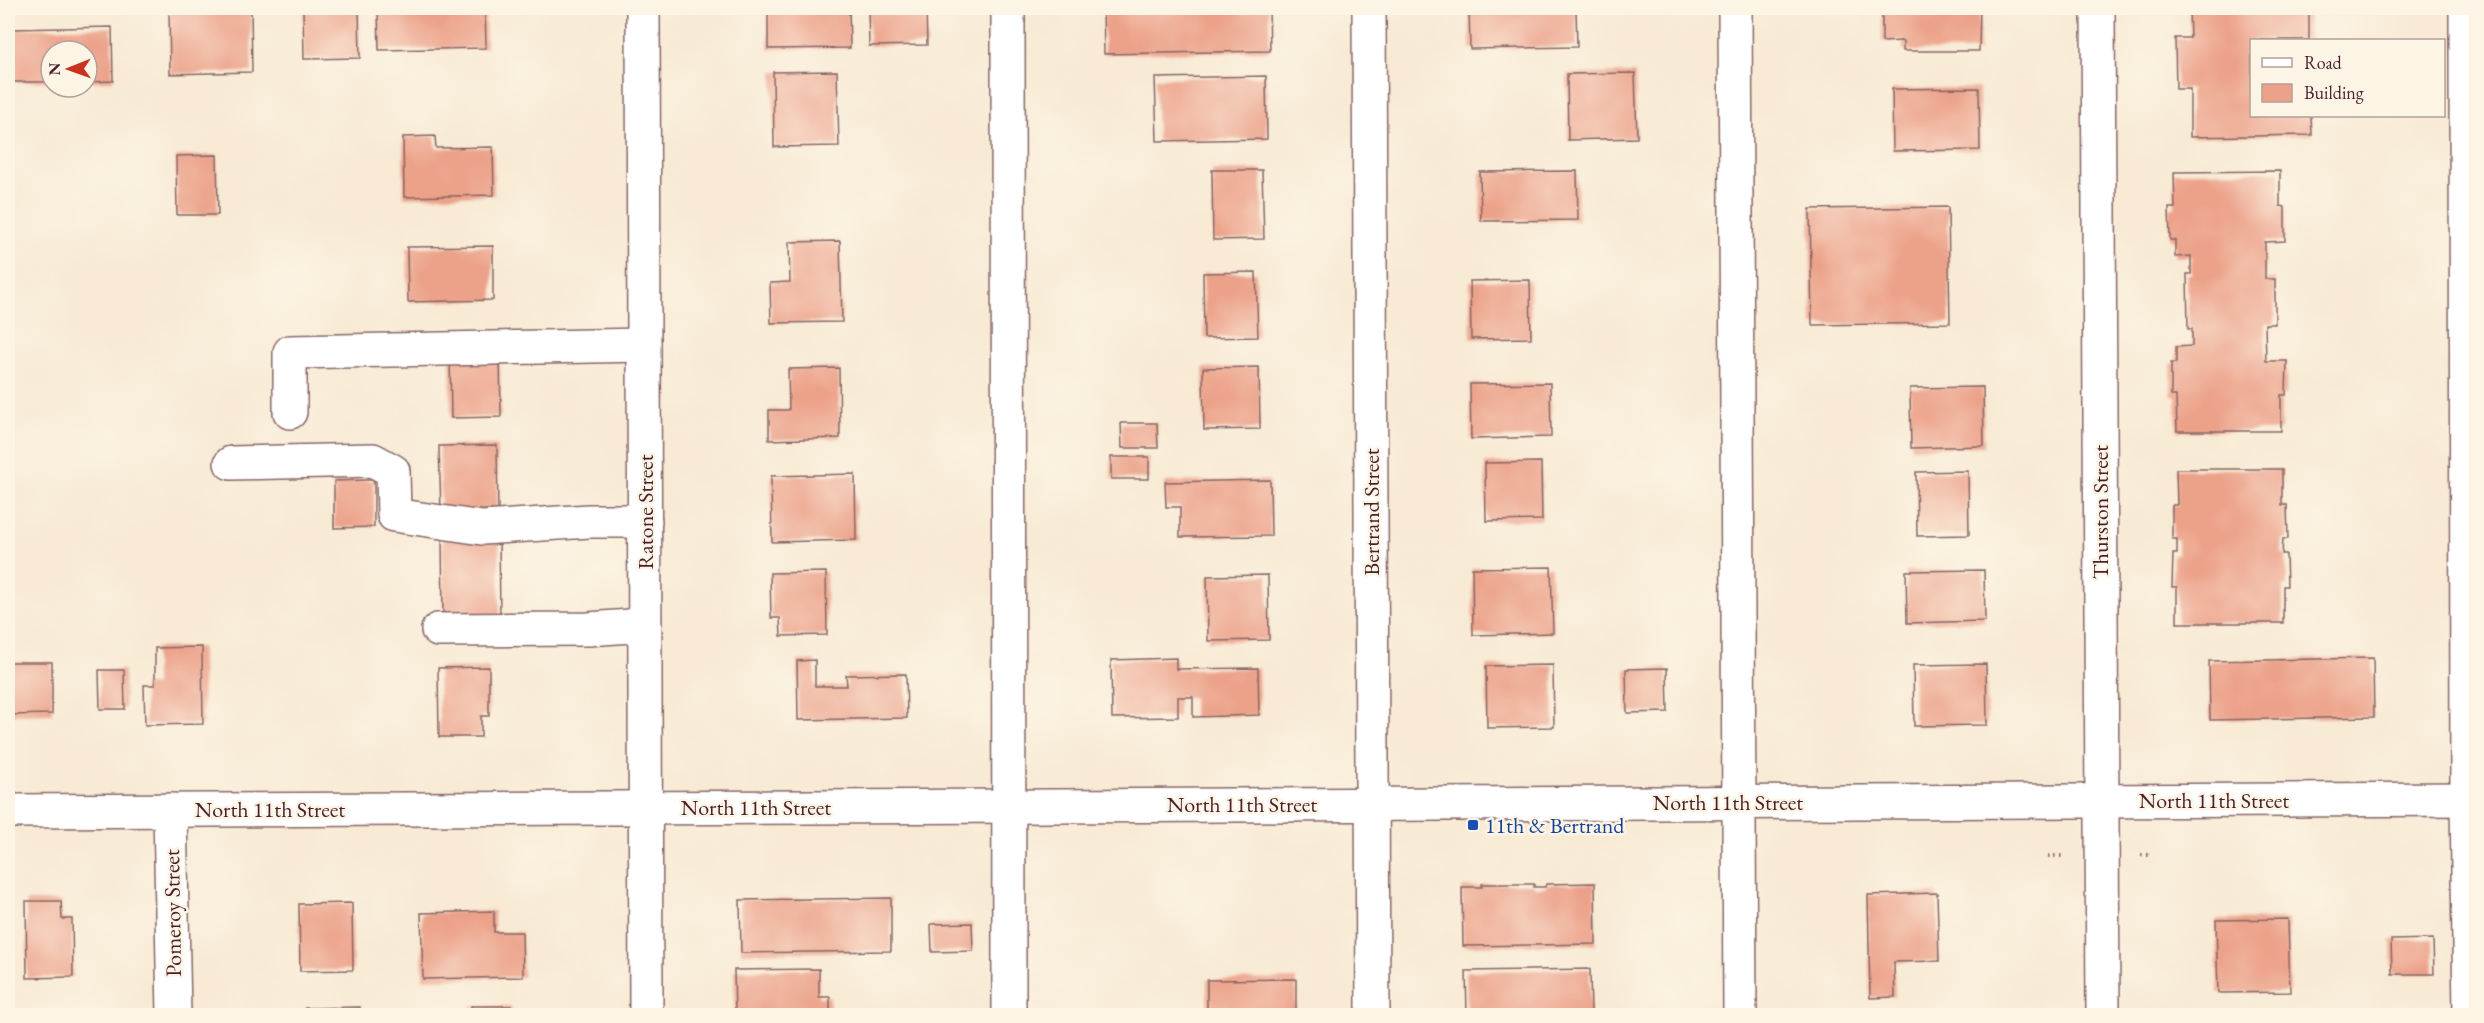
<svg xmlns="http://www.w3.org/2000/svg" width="2484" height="1023" font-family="'EB Garamond',serif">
<rect width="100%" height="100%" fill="#fcf5e5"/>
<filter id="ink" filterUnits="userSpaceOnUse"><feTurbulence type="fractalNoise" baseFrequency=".0167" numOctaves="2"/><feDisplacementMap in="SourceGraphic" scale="12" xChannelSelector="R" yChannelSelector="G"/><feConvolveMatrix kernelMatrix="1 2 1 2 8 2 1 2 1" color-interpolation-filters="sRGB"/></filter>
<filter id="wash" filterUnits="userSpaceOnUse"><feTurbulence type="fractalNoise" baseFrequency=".008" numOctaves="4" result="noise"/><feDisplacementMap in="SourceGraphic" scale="24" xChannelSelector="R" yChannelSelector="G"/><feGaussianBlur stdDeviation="1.35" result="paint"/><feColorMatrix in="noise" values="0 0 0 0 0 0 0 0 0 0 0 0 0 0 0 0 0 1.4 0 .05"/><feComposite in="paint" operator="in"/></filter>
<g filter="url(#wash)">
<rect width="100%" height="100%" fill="#f8ead4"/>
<g id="blocks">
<g fill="#eca189">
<path d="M251 8 252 72 170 74 169 10Z"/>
<path d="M303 8H359L360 58 304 59Z"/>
<path d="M378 8H485L486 48 379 50Z"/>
<path d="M768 8H849L850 48 768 49Z"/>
<path d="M868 8H926L927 45 869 46Z"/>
<path d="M1103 8H1269L1270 51 1104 54Z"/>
<path d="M1469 8H1576L1577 47 1470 49Z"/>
<path d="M1882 8H1980L1979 51H1903V41L1882 42Z"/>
<path d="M2189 8H2309V40H2252V116H2311L2312 135 2190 137V89H2176L2175 38H2190Z"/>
<path d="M112 27 113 81 87 82V51H51V82H12V29Z"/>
<path d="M837 71 839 146 774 147 773 72Z"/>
<path d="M1635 73 1637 138 1568 140 1567 74Z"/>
<path d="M1266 76 1267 139 1157 141 1155 78Z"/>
<path d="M1979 88 1980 150 1893 151 1892 89Z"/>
<path d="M435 136 436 148 493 147 494 195 404 197 403 137Z"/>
<path d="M217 155 218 215H177L176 156Z"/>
<path d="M1212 170H1262L1264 239 1213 240Z"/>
<path d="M1577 171 1578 220 1481 221 1480 172Z"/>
<path d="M2280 171V206L2285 207V241L2265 242V279H2275V324H2265L2266 361H2287L2286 395H2281V431H2177L2176 396H2171V363H2176V347L2192 346V329H2188L2187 274H2191V256L2175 257V240H2170L2169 208H2175L2174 172Z"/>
<path d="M1948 207 1950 323 1812 325 1810 209Z"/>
<path d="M840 241 842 322 771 323 770 283 790 282 789 242Z"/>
<path d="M493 246V300L408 302 407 247Z"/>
<path d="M1256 272 1258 337 1204 338 1203 273Z"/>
<path d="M1530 280 1531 338 1471 339 1470 281Z"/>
<path d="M500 354 501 417 451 418 450 355Z"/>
<path d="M1259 367 1260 429 1204 430 1203 368Z"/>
<path d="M839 368 840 438 769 440V410H789L788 369Z"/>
<path d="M1550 383 1551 437 1471 439 1470 384Z"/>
<path d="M1983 387 1984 446 1911 448 1910 388Z"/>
<path d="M1121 423H1157L1158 448H1122Z"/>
<path d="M497 445 498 510 441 511 439 446Z"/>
<rect x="1111" y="457" width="38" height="22"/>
<path d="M1541 462 1542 520 1486 521 1485 463Z"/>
<path d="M2176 469H2282V505H2287L2288 539H2283L2282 554H2286L2287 586H2283V623H2177V587H2172L2173 554H2177V539H2172V505H2177Z"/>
<path d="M1968 471 1969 535 1917 536 1916 472Z"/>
<path d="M855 474 856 540 772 542 771 476Z"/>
<path d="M367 480H374V527L334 528V481Z"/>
<path d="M1270 480 1271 536 1180 537V507H1166L1165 482Z"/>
<path d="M499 538 500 616 443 617 442 539Z"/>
<path d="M1551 567 1553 633 1473 635 1472 568Z"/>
<path d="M1984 570 1985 621 1907 623 1906 571Z"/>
<path d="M826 572 827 635 781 636 780 618H771L770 573Z"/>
<path d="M1268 575 1269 640 1208 641 1207 576Z"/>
<path d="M202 647 203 724 145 725 144 685H155V648Z"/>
<path d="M1176 658V669L1258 668 1259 715 1193 717V697H1178V717L1112 718 1111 660Z"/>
<path d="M2373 658 2374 717 2210 720 2209 661Z"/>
<path d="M815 660V686H847L846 675 906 674 907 718 798 720 797 661Z"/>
<path d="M8 662H52V714L8 715Z"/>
<path d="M1986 664 1987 725 1914 726 1913 665Z"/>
<path d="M1553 665 1554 727 1487 728 1486 666Z"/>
<path d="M489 667V716H481V737H439L438 668Z"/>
<path d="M1667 668 1668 712 1627 713 1626 669Z"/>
<path d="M99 670H124L125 709H100Z"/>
<path d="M1595 883 1596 944 1463 946 1462 887H1482V884H1534V887H1545L1546 884Z"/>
<path d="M1937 893 1939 961 1894 962 1895 997 1870 998 1868 895Z"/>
<path d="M891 898V951L741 953 740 900Z"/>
<path d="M26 901H61L62 919H72L73 977 27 978Z"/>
<path d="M352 903 353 970 300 971 299 904Z"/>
<path d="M494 911V932H522L523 977 423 979 421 913Z"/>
<path d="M2288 919 2290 992 2218 993 2216 920Z"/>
<path d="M972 923 973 951 932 952 931 924Z"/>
<path d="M2433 939 2434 974H2392L2391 940Z"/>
<path d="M819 969V997H830V1016H735L734 970Z"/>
<path d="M1590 969 1591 1016H1467L1466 971Z"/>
<path d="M1296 979V1016H1207V980Z"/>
<path d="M471 1006H511L512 1016H471Z"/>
<path d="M360 1007V1016H305V1008Z"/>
</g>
</g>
</g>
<g filter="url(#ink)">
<use href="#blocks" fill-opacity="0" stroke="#876666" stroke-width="1.5"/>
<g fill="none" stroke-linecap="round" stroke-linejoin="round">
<defs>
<g id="minor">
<path d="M643 8 646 1016"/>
<path d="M1008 8 1009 1016"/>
<path d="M1369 8 1373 1016"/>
<path d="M1735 8 1740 1016"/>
<path d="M2098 8 2103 1016"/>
<path d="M2466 8 2467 799 2470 1016"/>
<path d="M290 412V352L644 345"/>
<path d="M231 463 373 460 393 471 394 515 482 528 589 521H645"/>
<path d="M438 630 588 629 645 625"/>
<path d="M170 810 174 1016"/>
<path d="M8 811 2476 799"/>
</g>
</defs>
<use href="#minor" stroke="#876666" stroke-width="36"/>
<g stroke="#876666" stroke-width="4" stroke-dasharray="1.5 4.5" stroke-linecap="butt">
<path d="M2141 855H2152"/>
<path d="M2048 856H2063"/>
</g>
<use href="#minor" stroke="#fff" stroke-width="33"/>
</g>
</g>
<rect fill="#1a4fb4" stroke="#fcf5e5" stroke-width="2" x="1467" y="819" width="12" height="12" rx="3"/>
<g text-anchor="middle" stroke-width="5" stroke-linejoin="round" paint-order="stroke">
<g font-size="22" fill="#4a1f2b" stroke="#fcf5e5">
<text transform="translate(645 512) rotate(-90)" y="8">Ratone Street</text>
<text transform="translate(1371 512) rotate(-90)" y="8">Bertrand Street</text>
<text transform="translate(2100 512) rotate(-90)" y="8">Thurston Street</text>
<text x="2214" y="808">North 11th Street</text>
<text x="1728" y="810">North 11th Street</text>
<text x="1242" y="812">North 11th Street</text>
<text x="756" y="815">North 11th Street</text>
<text x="270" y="817">North 11th Street</text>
<text transform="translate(172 913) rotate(-91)" y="8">Pomeroy Street</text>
</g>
<g font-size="22" fill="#164399" stroke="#fcf5e5" text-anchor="start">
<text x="1485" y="833">11th &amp; Bertrand</text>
</g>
</g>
<rect width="2484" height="1023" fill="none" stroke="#fcf5e5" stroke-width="30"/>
<rect x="2250" y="39" width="195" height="78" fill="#fcf5e5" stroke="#b59f9b" stroke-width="1.5"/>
<rect x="2262" y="58" width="30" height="9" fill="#ffffff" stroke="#b59f9b" stroke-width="1.5"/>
<text x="2304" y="69" font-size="18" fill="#4a1f2b">Road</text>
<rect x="2262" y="84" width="30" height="18" fill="#eca189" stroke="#b59f9b" stroke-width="1.5"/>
<text x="2304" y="99" font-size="18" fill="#4a1f2b">Building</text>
<g transform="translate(69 69) rotate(269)"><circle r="28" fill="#fcf5e5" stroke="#b59f9b" stroke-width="1.5"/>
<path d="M0-4.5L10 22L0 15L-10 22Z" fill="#c8321e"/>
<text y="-9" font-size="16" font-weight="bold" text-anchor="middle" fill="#4a1f2b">N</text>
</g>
</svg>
